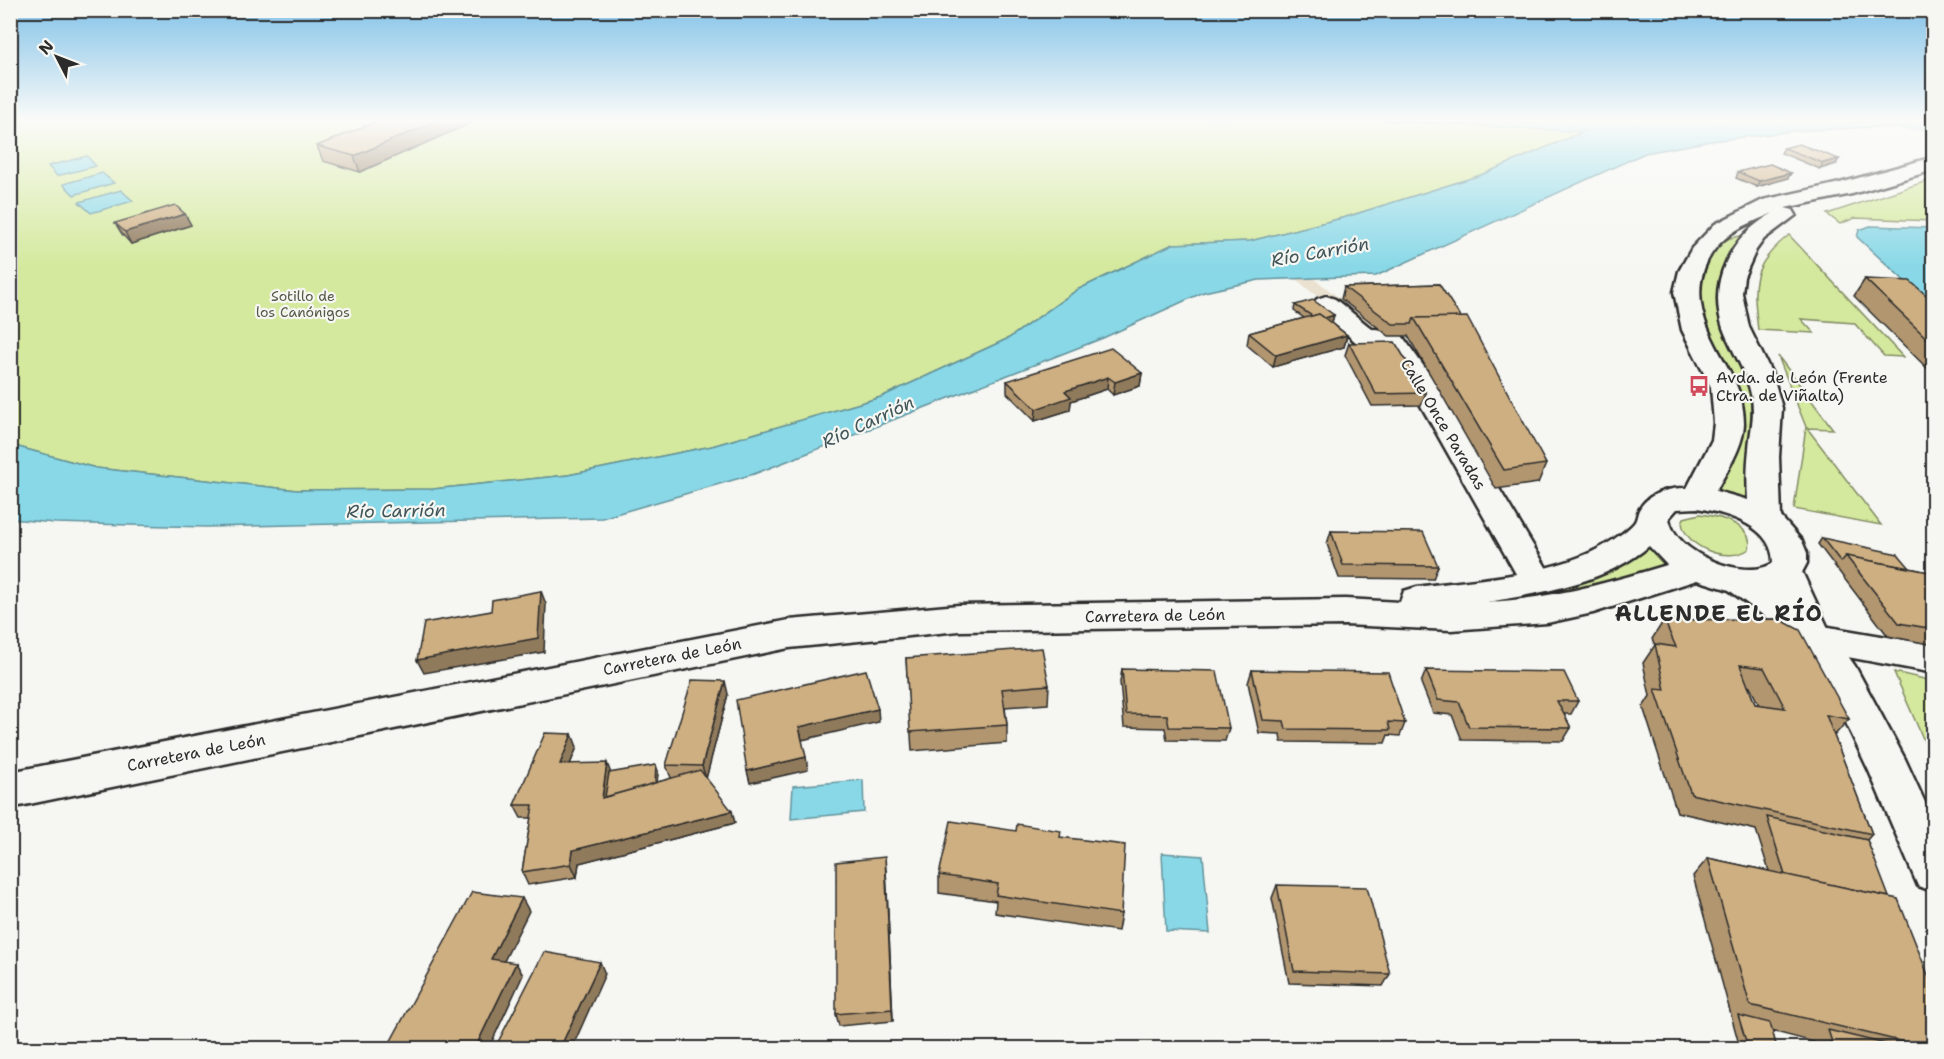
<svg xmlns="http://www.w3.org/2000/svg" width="1944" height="1059" font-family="'Shantell Sans',sans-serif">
<rect width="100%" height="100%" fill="#f6f6f2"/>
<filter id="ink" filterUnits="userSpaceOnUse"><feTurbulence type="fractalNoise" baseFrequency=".0167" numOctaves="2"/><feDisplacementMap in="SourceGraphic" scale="12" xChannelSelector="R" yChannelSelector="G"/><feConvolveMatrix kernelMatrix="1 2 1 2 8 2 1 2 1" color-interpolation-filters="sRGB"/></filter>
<g filter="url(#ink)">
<path fill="#eae1d0" d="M1256 234 1389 336 1366 337 1250 241Z"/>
<g fill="#d4e99d" stroke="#808a64" stroke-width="1.5">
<path d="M10 119H1359L1585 131 1481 175 1346 217 1250 241 1173 244 1077 290 1009 338 881 397 712 446 568 475 433 489 297 490 96 468 11 445Z"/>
<path d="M1933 179V221L1855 218 1840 224 1827 214Z"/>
<path d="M1757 233 1730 279 1761 377 1765 522 1697 498 1727 440 1691 271 1700 254 1730 238Z"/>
<path d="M1789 235 1903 357 1884 356 1854 323 1801 319 1814 333 1758 330C1753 285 1749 267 1789 235Z"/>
<path d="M1778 356 1833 429 1807 428 1881 525 1794 509 1806 427Z"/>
<path d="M1700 514C1718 516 1755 525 1749 549 1728 564 1686 548 1682 523L1684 518Z"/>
<path d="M1653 525 1681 558 1609 596 1345 612 1536 579Z"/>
<path d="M1894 672 1933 681V761L1928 750Z"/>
</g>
<g fill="#89d8e7" stroke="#63939c" stroke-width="1.5">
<path d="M1359 119H1933L1934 130 1874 127 1796 131 1711 141 1645 153 1376 276 1259 280 1204 292 1103 338 754 474 602 518 206 527 55 523 11 519V445L96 468 297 490 433 489 568 475 712 446 881 397 1009 338 1077 290 1173 244 1250 241 1346 217 1481 175 1583 132Z"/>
<path d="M87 156 96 166 57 176 48 166Z"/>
<path d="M102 173 114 183 74 195 63 184Z"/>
<path d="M121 190 133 201 91 213 79 202Z"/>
<path d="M1870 226 1933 228V307L1857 237 1859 230Z"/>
<path d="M863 780 864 812 791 819 793 786Z"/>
<path d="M1162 853 1203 856 1210 933 1166 931Z"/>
</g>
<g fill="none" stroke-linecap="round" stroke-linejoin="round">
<defs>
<g id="minor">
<path d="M1326 296 1335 299 1372 329 1398 330 1439 388 1553 579 1548 588 1536 591 1524 588 1411 388 1381 344 1357 343 1317 309 1313 304 1317 299Z"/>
<path d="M1817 625 1934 645V673L1804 649 1799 639 1804 629Z"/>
</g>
<path id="secondary" d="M1786 560 1798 563 1827 626 1855 666 1905 759 1934 822V892L1918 886 1869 771 1827 683 1798 641 1729 590 1724 581 1729 572C1749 567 1759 576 1775 588L1769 572 1774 563Z"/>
<path id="trunk" d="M1934 157V170L1852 194 1785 208 1793 210 1796 215 1764 239 1756 250 1744 277 1742 293 1749 327 1773 376 1782 408 1779 457 1781 517 1802 541 1807 553V563L1798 580 1789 586 1765 593 1736 592 1697 580 1593 613 1547 623 1451 630 1345 625 959 631 789 648 10 808V772L789 620 959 605 1345 599 1400 602 1404 591 1417 587C1478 579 1561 575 1613 540 1620 535 1629 529 1634 523 1637 520 1637 514 1639 510 1648 493 1668 488 1687 488L1712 440 1714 423 1711 387 1682 330 1674 292 1679 271 1692 248 1715 224 1763 200 1840 183ZM1773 213C1731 236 1707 281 1723 328 1732 352 1748 373 1752 399 1755 417 1750 432 1749 449 1747 466 1747 483 1748 500L1716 491C1727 470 1743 448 1744 424 1744 384 1723 365 1709 331 1693 295 1698 257 1732 233 1744 225 1760 219 1773 213ZM1697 508C1726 513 1774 526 1773 563 1746 582 1673 553 1669 518L1677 509ZM1649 546 1667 565C1605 584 1553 598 1487 602 1541 593 1606 583 1649 546Z"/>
</defs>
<use href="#minor" stroke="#2b2b2b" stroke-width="5"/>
<use href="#secondary" stroke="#2b2b2b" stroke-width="5"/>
<use href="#trunk" stroke="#2b2b2b" stroke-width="5"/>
<use href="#minor" fill="#f6f6f2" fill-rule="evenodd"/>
<use href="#secondary" fill="#f6f6f2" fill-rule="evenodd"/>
<use href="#trunk" fill="#f6f6f2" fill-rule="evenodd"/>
</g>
<g fill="#b19670" stroke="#2b2b2b" stroke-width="1.5" fill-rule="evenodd">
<path d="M369 119H480L360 172 323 161 317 146 371 124Z"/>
<path d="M1784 148 1836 164 1820 169 1781 153Z"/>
<path d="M1738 172 1788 178 1757 187 1736 178Z"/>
<path d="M185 214 191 225 131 244 122 234 115 223Z"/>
<path d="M1865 279 1934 302V375L1854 296Z"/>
<path d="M1439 284 1546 464 1538 483 1496 489 1408 336H1389L1341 299 1344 287Z"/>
<path d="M1295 305 1334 315 1332 322H1330L1347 335 1344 347 1273 367 1247 345 1249 333 1304 318 1294 311Z"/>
<path d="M1349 343 1426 393 1421 405 1372 406 1345 355Z"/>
<path d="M1142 373 1140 386 1113 395 1107 389 1071 401 1070 410 1035 421 1007 393V381Z"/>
<path d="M1331 531 1438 566 1433 579 1339 578 1327 544Z"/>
<path d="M1822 538 1910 568 1934 573V645L1888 636 1818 544Z"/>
<path d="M1779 619 1849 719 1834 736 1872 834 1867 840 1934 1048H1816L1814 1042 1772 1031 1777 1048H1740L1693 876 1708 858 1769 871 1756 830 1677 812 1643 707 1650 696 1643 663 1655 645 1652 639 1664 620ZM1748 686 1750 687 1759 705 1755 704Z"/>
<path d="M906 658 1049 685 1048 704 1005 707 1007 725V743L912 751Z"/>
<path d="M1122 669 1229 728 1225 741 1167 740 1165 728 1124 727 1120 682Z"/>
<path d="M1252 670 1405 723 1400 736 1388 735 1385 743 1281 742 1280 734 1259 733 1248 683Z"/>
<path d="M1426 670 1578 701 1571 714H1564L1571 728 1563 741 1462 740 1452 715 1433 713 1421 683Z"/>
<path d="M728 694 706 778 735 823 579 863 577 877 528 885 522 872 531 818H521L514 805 577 747 570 764 611 773 658 771 657 782 674 778H671L666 765Z"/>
<path d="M1016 831 1060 837 1121 914 1118 931 995 913 996 901 939 893V875Z"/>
<path d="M886 870 893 1021 839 1026 836 1014Z"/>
<path d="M1277 885 1390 974 1383 986 1289 983 1272 898Z"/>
</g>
<g fill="#907a5b" stroke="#2b2b2b" stroke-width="1.5">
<path d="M442 119H480L360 172 354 156Z"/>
<path d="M1839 159 1836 164 1820 169 1823 163Z"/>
<path d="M1791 173 1788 178 1757 187 1759 181Z"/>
<path d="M185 214 191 225 131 244 125 232Z"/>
<path d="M1334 315 1332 322 1316 326 1318 320Z"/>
<path d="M1347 335 1344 347 1273 367 1276 355Z"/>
<path d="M1142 373 1140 386 1113 395 1115 382Z"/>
<path d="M1108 377 1107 389 1071 401 1070 410 1035 421 1036 409 1065 391Z"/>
<path d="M541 591 546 604 544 652 424 673 417 660Z"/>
<path d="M725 681 728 694 706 779 702 766Z"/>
<path d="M878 709 879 722 802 740 799 727Z"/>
<path d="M572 734 577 747 565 777 560 764Z"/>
<path d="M806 757 808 770 750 783 747 771Z"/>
<path d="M607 763 612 776 656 765 658 771 656 797 602 798Z"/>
<path d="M732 811 735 823 579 863 577 877 571 864 573 850Z"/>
<path d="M885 857 886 870 893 1021 892 1009Z"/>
<path d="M522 898 529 911 499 971 491 959Z"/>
<path d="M600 962 605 974 572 1048H560Z"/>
<path d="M516 963 523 975 489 1048H475Z"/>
</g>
<g fill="#ceaf82" stroke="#2b2b2b" stroke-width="1.5" fill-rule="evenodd">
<path d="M382 119H442L354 156 317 146 383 119Z"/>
<path d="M1799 144 1839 159 1823 163 1784 148Z"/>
<path d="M1770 164 1791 173 1759 181 1738 172Z"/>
<path d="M175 205 185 214 125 232 115 223Z"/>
<path d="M1865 279 1910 281 1934 302V345Z"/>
<path d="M1439 284 1461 318H1414L1412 324H1393L1344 287Z"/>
<path d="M1313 300 1334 315 1325 318 1319 314 1312 316 1295 305Z"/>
<path d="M1319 314 1347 335 1276 355 1249 333Z"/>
<path d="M1467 317 1546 464 1504 470 1414 318Z"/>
<path d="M1395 342 1426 393 1376 394 1349 343Z"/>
<path d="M1111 348 1142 373 1115 382 1108 377 1065 391 1071 397 1036 409 1007 381Z"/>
<path d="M1331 531 1423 532 1438 566 1343 565Z"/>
<path d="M1822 538 1898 554 1910 568 1846 556 1841 562Z"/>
<path d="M1846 556 1934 573V629L1899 623Z"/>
<path d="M541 591 538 638 417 660 424 623 491 611 492 600Z"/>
<path d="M1779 619 1800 630 1849 719 1826 715 1872 834 1691 794 1655 689 1665 690 1655 644 1676 647 1664 620ZM1740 665 1764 668 1785 708 1755 704Z"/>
<path d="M1042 648 1049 685 1002 689 1007 725 910 732 906 658Z"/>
<path d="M1122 669 1217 671 1229 728 1169 727 1167 715 1126 714Z"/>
<path d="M866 670 878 709 799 727 806 757 747 771 736 700Z"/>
<path d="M1252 670 1388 672 1405 723 1388 722 1390 730 1286 729 1284 721 1263 720Z"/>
<path d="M1426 670 1564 672 1578 701H1557L1571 728 1469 727 1459 702 1438 700Z"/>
<path d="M692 680 725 681 702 766 666 765Z"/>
<path d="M545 733 572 734 560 764 607 763 602 798 700 770 732 811 573 850 571 864 522 872 533 805H514Z"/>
<path d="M656 765 655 783 605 797 609 773Z"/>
<path d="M1767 817 1867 840 1889 897 1785 875Z"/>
<path d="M951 821 1016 831 1017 824 1061 831 1060 837 1125 845 1121 914 996 895 998 884 939 875Z"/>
<path d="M885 857 892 1009 836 1014V862Z"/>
<path d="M1708 858 1898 899 1934 990V1048H1929L1750 1005Z"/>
<path d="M1277 885 1367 887 1390 974 1294 971Z"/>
<path d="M472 892 522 898 491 959 516 963 475 1048H387Z"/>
<path d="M544 952 600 962 560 1048H495Z"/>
<path d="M1738 1015 1770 1023 1777 1048H1748Z"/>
<path d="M1828 1030 1902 1048H1834Z"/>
</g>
</g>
<linearGradient id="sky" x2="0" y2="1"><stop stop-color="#82c2e8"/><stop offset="0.45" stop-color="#fbfbf9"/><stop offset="1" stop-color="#fbfbf9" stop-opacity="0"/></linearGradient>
<rect width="1944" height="267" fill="url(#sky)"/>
<defs>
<symbol id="bus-bare" viewBox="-9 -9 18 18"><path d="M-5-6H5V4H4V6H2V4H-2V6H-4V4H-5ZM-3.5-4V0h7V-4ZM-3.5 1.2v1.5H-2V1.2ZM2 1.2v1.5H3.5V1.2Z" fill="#d1495b" stroke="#f6f6f2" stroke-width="2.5" paint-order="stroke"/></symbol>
</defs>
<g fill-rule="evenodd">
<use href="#bus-bare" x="1684" y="371" width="30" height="30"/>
</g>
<g text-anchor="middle" stroke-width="4.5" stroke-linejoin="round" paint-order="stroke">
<g font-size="14" fill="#555a48" stroke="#f6f6f2">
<text x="303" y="301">Sotillo de<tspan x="303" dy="16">los Canónigos</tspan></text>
</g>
<g font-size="16" fill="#2b2b2b" stroke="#f6f6f2" text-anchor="start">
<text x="1716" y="383">Avda. de León (Frente<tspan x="1716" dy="18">Ctra. de Viñalta)</tspan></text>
</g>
<g font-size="16" fill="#2b2b2b" stroke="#f6f6f2">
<text transform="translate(1444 424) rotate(59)" y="6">Calle Once Paradas</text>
<text transform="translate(1155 615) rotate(-1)" y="6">Carretera de León</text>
<text transform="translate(672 656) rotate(-11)" y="6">Carretera de León</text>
<text transform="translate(196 752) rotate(-11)" y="6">Carretera de León</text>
</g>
<g font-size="18" font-style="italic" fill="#42565a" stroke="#f6f6f2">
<text transform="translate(1320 252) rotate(-10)" y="6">Río Carrión</text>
<text transform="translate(868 422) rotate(-25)" y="6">Río Carrión</text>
<text transform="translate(396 511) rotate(-1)" y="6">Río Carrión</text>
</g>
<g font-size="22" font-weight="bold" letter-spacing="1.5" fill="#2b2b2b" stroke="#f6f6f2">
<text x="1719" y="621">ALLENDE EL RÍO</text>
</g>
</g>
<rect width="1944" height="1059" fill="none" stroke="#f6f6f2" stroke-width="36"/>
<rect x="18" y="18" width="1908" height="1023" fill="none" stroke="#2b2b2b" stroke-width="2" filter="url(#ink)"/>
<g transform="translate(57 57) rotate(312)" stroke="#f6f6f2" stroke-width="4.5" paint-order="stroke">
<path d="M0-4.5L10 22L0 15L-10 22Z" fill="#2b2b2b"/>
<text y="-9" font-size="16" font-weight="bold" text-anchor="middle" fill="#2b2b2b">N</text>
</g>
</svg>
